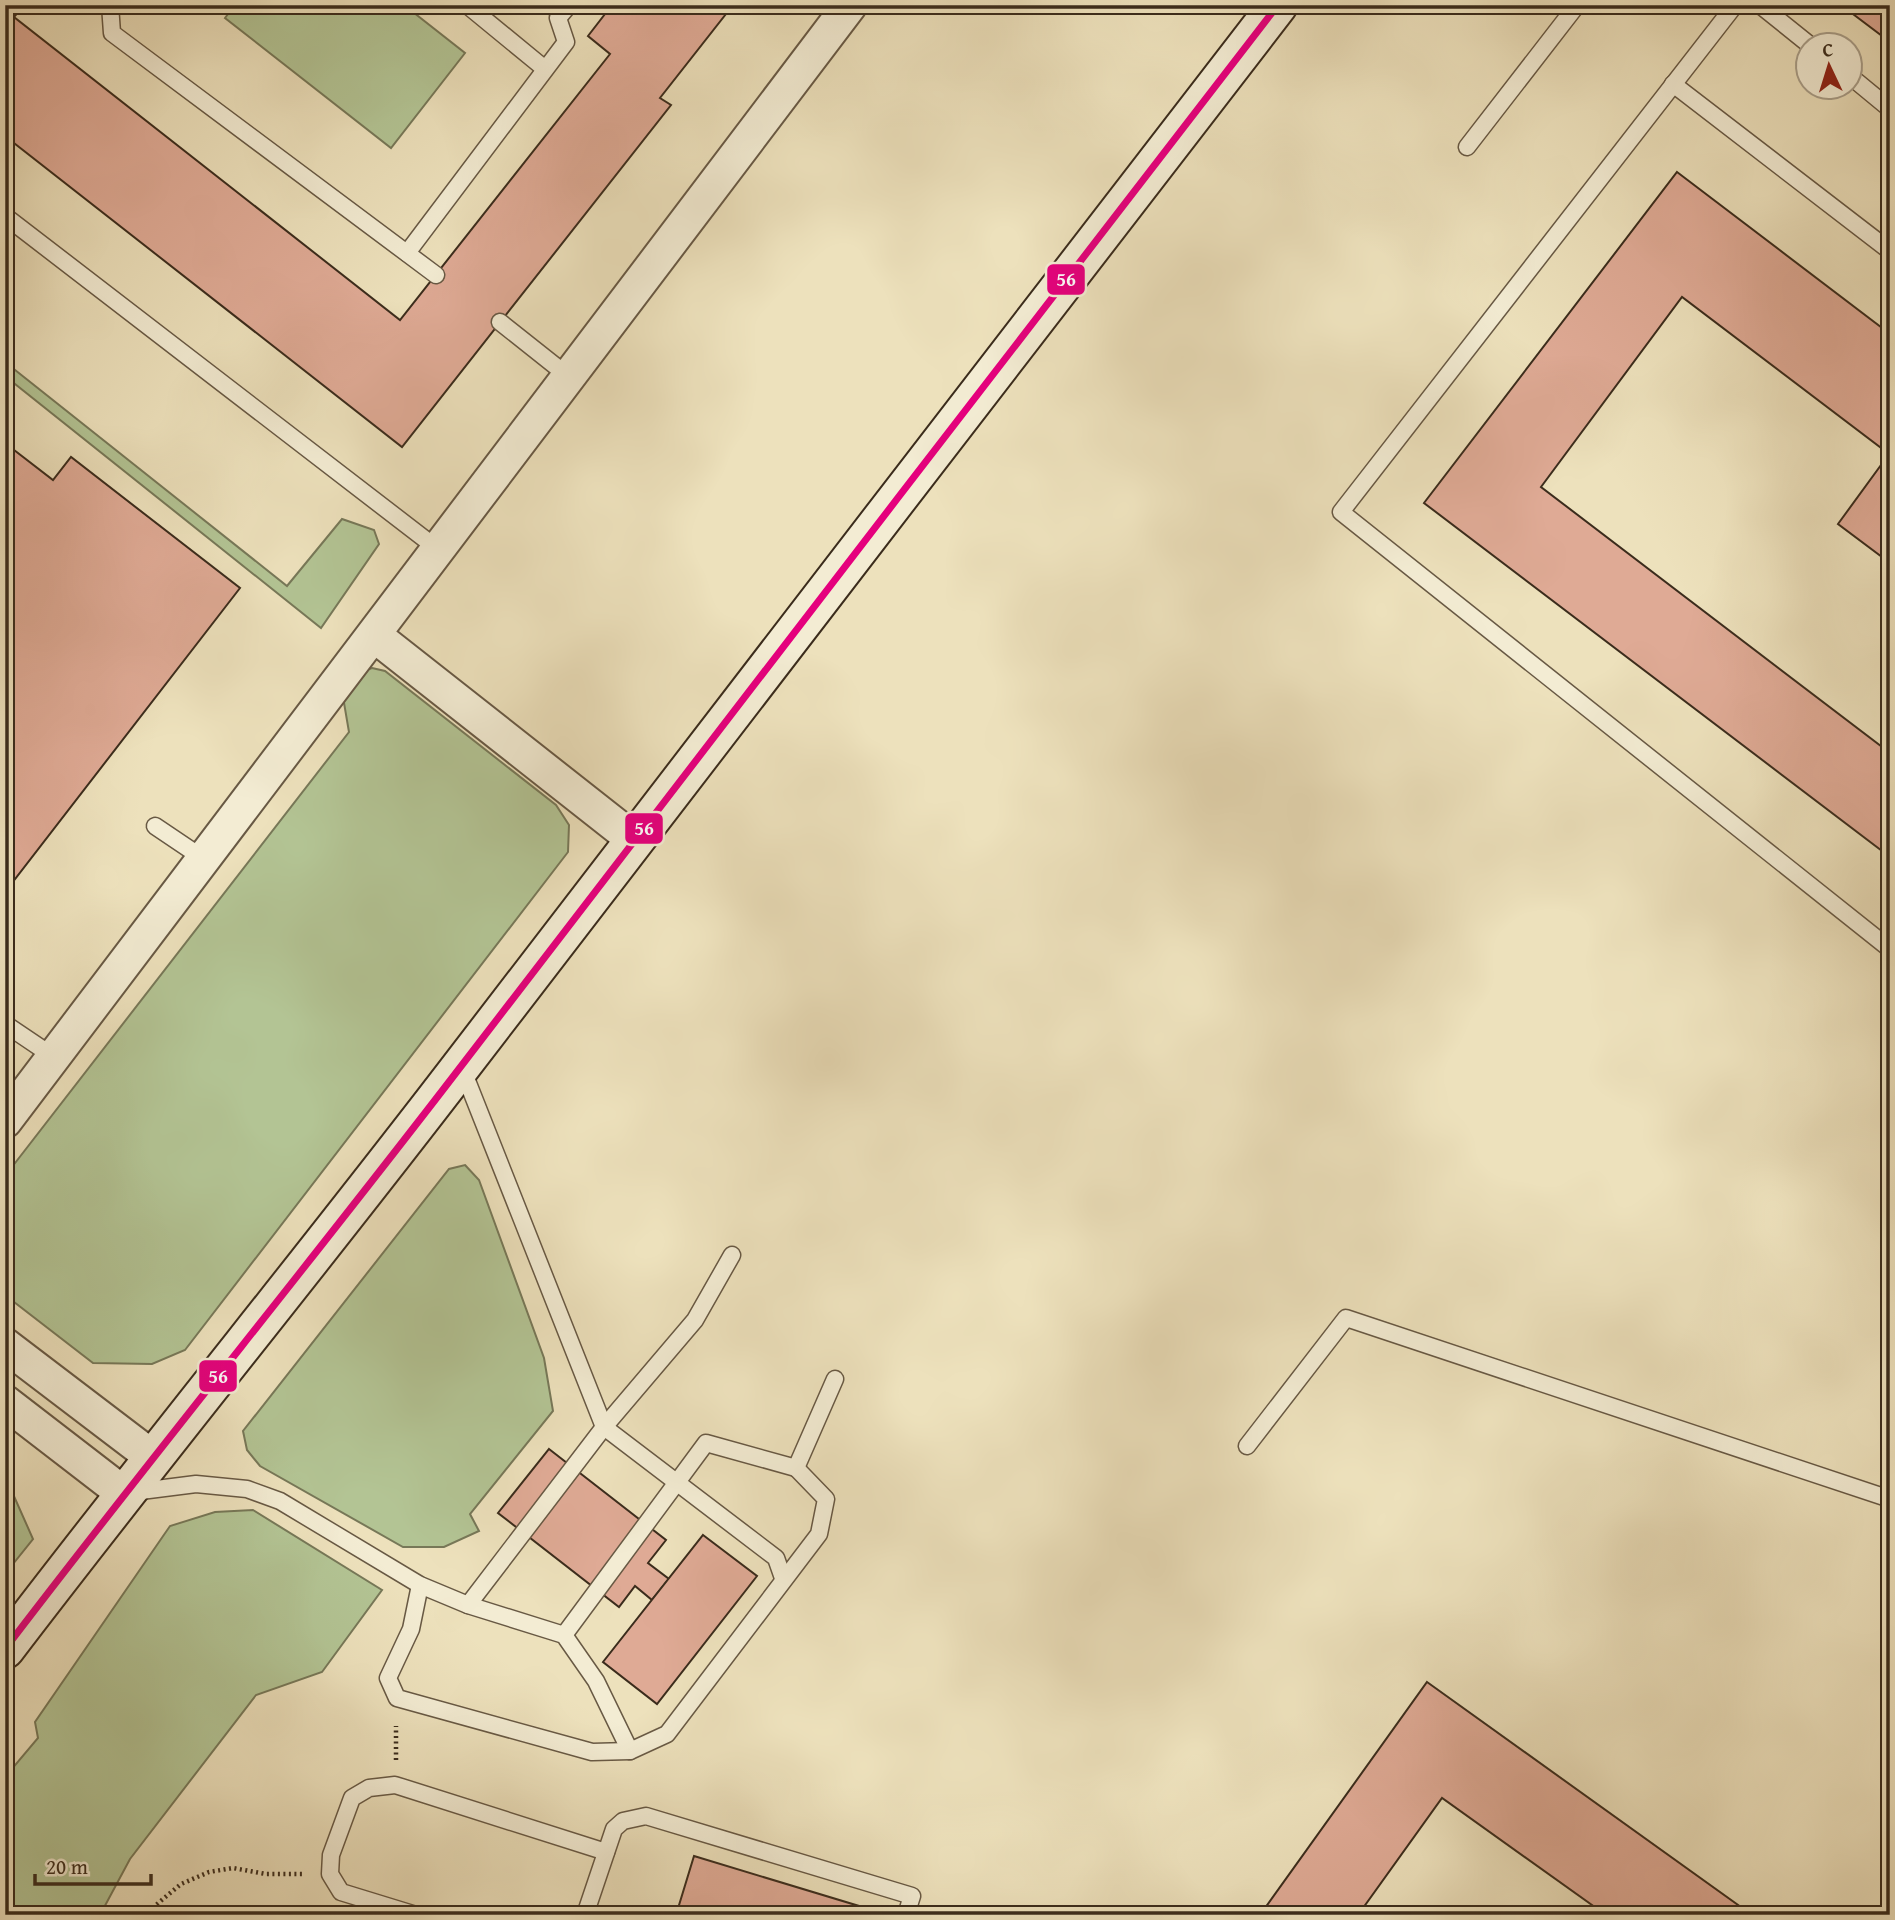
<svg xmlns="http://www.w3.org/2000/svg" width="1895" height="1920" font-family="'Gentium Book Plus',serif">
<rect width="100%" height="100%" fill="#ede1bc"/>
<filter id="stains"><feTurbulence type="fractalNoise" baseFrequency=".00286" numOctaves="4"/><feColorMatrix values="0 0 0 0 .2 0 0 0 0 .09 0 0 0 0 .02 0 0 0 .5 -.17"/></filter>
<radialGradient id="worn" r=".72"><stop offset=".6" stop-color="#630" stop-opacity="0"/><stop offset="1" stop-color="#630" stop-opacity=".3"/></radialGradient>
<g fill="#b3c494" stroke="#777858" stroke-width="2">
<path d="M235 5H404L465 53 391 148 225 18Z"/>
<path d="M5 362 287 586 342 519 374 530 379 544 321 628 5 376Z"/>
<path d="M372 668 385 671 556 805 569 825 568 852 185 1350 152 1364 93 1363 5 1295V1176L349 732 343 697 356 674Z"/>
<path d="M465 1165 479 1180 544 1358 553 1411 470 1514 479 1531 444 1547H403L260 1466 247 1450 243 1431 449 1169Z"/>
<path d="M5 1476 33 1539 5 1574Z"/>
<path d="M253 1510 382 1590 322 1672 256 1695 130 1859 100 1915H5V1777L38 1738 35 1722 170 1526 215 1512Z"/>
</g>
<g fill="#dfaa95" stroke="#3b2c1c" stroke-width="2">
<path d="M5 5H24L14 17 400 320 610 54 588 36 612 5H733L660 98 671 105 402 447 5 136Z"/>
<path d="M1841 5H1890V42Z"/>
<path d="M1677 172 1890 334V563L1838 524 1889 454 1682 297 1541 487 1890 753V857L1424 503Z"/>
<path d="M5 443 53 480 71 457 240 588 5 892Z"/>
<path d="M549 1449 666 1540 648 1563 669 1579 652 1600 635 1586 619 1607 498 1513Z"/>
<path d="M703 1535 757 1576 657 1704 603 1662Z"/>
<path d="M1427 1682 1752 1915H1606L1442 1798 1358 1915H1260Z"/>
<path d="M694 1856 869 1909 867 1915H676Z"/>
</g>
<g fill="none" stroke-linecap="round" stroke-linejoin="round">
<defs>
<g id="lane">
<path d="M110 5 112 33 436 275"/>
<path d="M467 5 545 69"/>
<path d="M1735 5 1341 512 1890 949"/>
<path d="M1760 5 1811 46"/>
<path d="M1850 76 1890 109"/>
<path d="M1673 84 1890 251"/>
<path d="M1467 147 1577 5"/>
<path d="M5 216 439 550"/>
<path d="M407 253 566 42 558 18 569 5"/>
<path d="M500 322 568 376"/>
<path d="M155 826 204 859"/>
<path d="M5 1024 54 1057"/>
<path d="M462 1068 604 1427 776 1558 783 1578"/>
<path d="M1247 1446 1346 1318 1890 1499"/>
<path d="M133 1492 196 1484 247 1489 280 1501 420 1585 468 1605 564 1635 596 1681 630 1751"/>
<path d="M420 1585 411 1629 388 1678 397 1698 592 1752 630 1751 667 1734 819 1534 826 1499 796 1468"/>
<path d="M468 1605 604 1427 695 1320 732 1255"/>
<path d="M564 1635 706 1443 796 1468 835 1379"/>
<path d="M416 1915 341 1892 330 1874 331 1855 352 1798 369 1788 395 1785 606 1852"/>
<path d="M585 1915 614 1829 623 1821 646 1816 912 1896 906 1915"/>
</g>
<g id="street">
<path d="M374 635 633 839"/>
<path d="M5 1121 850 5"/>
<path d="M5 1345 152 1457"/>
<path d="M5 1402 123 1493"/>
</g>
<path id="secondary" d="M5 1649C155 1452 312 1261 462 1065 734 711 1005 358 1278 5"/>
</defs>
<use href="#lane" stroke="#685944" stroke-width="19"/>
<use href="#street" stroke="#685944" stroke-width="37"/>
<use href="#secondary" stroke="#3b2c1c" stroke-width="42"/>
<g stroke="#3b2c1c" stroke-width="4.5" stroke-dasharray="2 3.5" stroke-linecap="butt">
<path d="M396 1760V1726"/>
<path d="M144 1915 181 1884 209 1872 233 1868 266 1874H304"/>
</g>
<use href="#lane" stroke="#f3ecd3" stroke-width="16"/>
<use href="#street" stroke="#f3ecd3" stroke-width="33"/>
<use href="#secondary" stroke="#f3ecd3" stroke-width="38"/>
<defs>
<path id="bus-1" d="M5 1649C155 1452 312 1261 462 1065 734 711 1005 358 1278 5"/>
</defs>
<use href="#bus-1" stroke="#f3ecd3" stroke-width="12"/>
<use href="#bus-1" stroke="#e5007d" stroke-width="7"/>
</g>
<g stroke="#f3ecd3" stroke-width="2.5">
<rect x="1046" y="263" width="40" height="33" rx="7" fill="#e5007d"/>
<rect x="624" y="812" width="40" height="33" rx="7" fill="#e5007d"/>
<rect x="198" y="1359" width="40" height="34" rx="7" fill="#e5007d"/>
</g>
<g font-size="19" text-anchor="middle" font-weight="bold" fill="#fff">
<text x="1066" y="286">56</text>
<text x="644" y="835">56</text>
<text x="218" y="1383">56</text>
</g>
<rect width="1895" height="1920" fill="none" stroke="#ede1bc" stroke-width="28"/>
<rect x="7" y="7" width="1881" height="1906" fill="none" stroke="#3b2c1c" stroke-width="3.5"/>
<rect x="14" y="14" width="1867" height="1892" fill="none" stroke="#3b2c1c" stroke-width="2"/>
<g transform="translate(1829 66) rotate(356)"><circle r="33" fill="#f3ecd3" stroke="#a99f8a" stroke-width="2"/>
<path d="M0-5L12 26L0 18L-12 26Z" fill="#8f2418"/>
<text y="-10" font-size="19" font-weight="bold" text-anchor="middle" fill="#3b2c1c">С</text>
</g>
<path d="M35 1874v10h116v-10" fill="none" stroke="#3b2c1c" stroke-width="3.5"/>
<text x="46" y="1874" font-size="21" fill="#3b2c1c" stroke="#f3ecd3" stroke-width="5" paint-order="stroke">20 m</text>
<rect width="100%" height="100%" filter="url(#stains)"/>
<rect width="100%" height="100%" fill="url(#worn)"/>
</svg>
